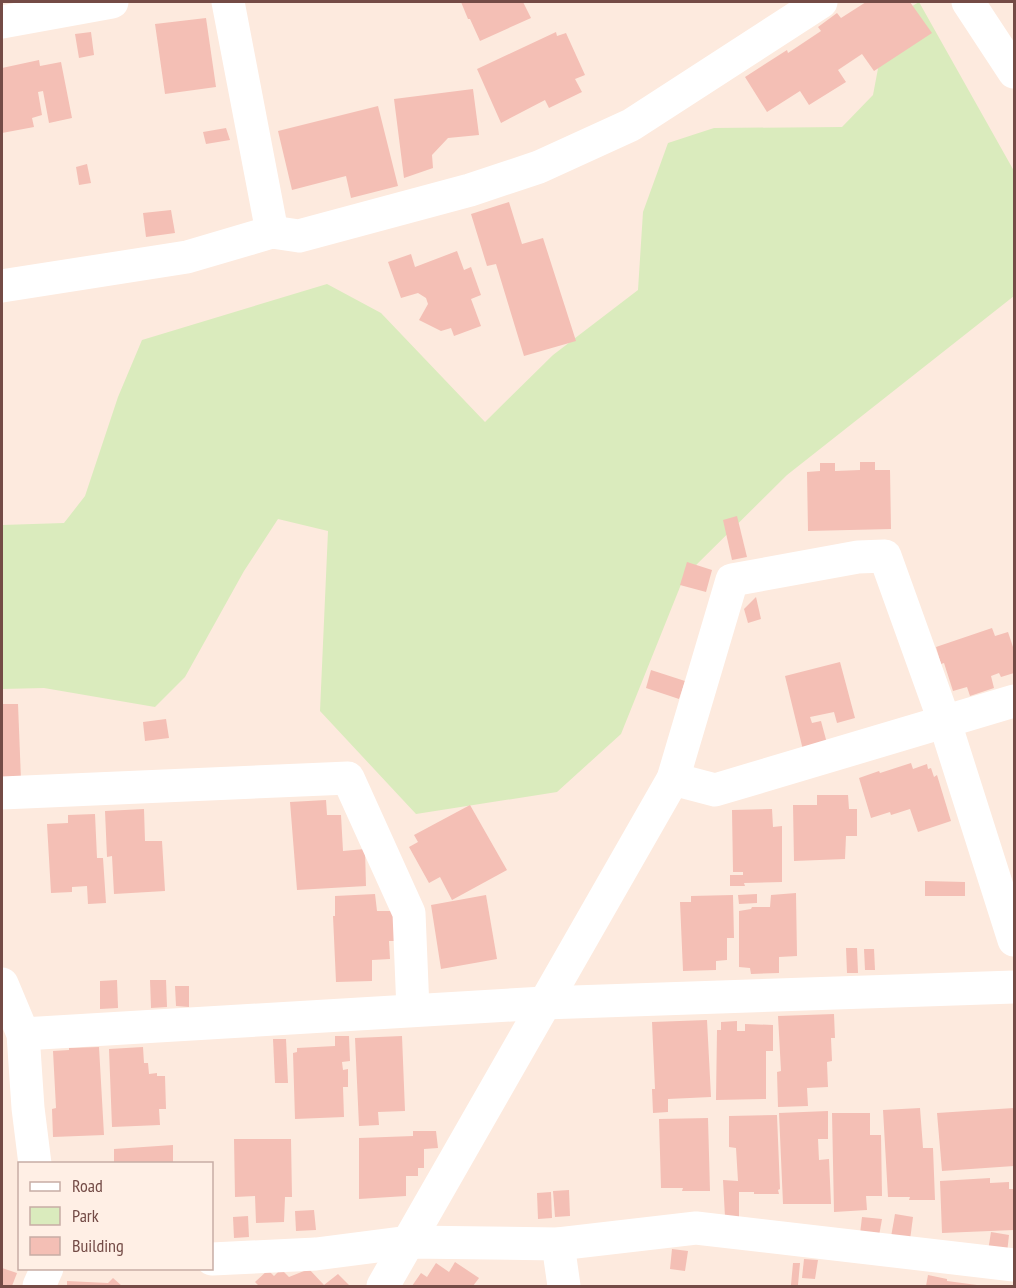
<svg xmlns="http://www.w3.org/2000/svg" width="1016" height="1288" font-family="'PT Sans Narrow',sans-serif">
<rect width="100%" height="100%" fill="#fdeade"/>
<path fill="#daebbd" d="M919 2 1014 171V296L787 475 684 577 621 734 557 792 416 814 320 711 328 531 278 519 244 571 185 677 155 707 44 688 2 689V525L64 523 85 496 118 397 142 340 327 284 381 313 485 422 553 355 638 290 643 212 668 143 714 128 842 127 873 95 887 21Z"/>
<g fill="#f4bfb5">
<path d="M461 2H523L531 18 480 41 470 19H468Z"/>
<path d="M866 2H910L932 33 874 71 862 54 838 70 846 82 809 105 800 91 767 112 745 77 787 50 788 53 821 31 818 27 837 13 841 18Z"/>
<path d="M206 18 216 87 165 94 155 24Z"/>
<path d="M91 32 94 55 79 58 75 34Z"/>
<path d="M556 32 557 36 566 33 585 75 575 79 582 92 549 108 545 100 501 123 477 69Z"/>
<path d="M39 60 40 66 61 62 72 118 49 123 43 91 38 92 42 115 32 118 34 127 2 133V68Z"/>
<path d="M473 89 479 135 448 138 432 155 433 168 404 178 394 99Z"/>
<path d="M378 106 398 186 351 198 346 176 292 190 278 131Z"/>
<path d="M226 128 230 140 206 144 203 132Z"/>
<path d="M87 164 91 183 79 185 76 167Z"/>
<path d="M509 202 522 244 543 238 576 341 524 356 496 264 487 266 471 214Z"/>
<path d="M171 210 175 233 146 237 143 213Z"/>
<path d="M457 251 464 270 471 267 481 295 471 299 481 326 454 336 451 328 441 331 419 320 428 304 426 298 418 293 401 298 388 262 411 254 415 267Z"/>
<path d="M860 462H875V470H890L891 529 808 531 807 472 820 471V463H835V471L860 470Z"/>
<path d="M737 516 747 557 732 560 723 520Z"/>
<path d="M687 562 712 570 706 592 680 585Z"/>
<path d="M756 597 761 619 748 623 744 609Z"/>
<path d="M992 628 995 636 1008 632 1014 650V673L1001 677 999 673 991 676 994 688 970 696 967 687 953 691 944 663 941 664 936 647Z"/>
<path d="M840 662 855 718 837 723 834 712 810 717 812 723 821 721 828 747 804 754 785 676Z"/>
<path d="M651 670 685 681 679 699 646 688Z"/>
<path d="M2 704H18L21 780H2Z"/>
<path d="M166 719 169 738 145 741 143 722Z"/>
<path d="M911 763 913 769 927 764 928 769 931 768 934 777 937 775 951 821 918 832 910 809 891 815 890 812 871 818 859 778 879 771 880 773Z"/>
<path d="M817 795H848L849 809H857V836H846L845 859 794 861 793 805H817Z"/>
<path d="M326 800 327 815H341L343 851 365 849 366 886 297 890 290 802Z"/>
<path d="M470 805 507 870 452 900 440 877 429 883 409 847 418 842 414 835Z"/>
<path d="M144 809 145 841H162L165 891 114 894 112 856 107 857 105 811Z"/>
<path d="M772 809 773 827 782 826V882L744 883 745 886H730V875H743V872H733L732 810Z"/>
<path d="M95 814 97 858H103L106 903 88 904 87 886 72 887V892L51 893 47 824 68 823V815Z"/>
<path d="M925 881 965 882V896H925Z"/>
<path d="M796 893 797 956 779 957V973L751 974 750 968 739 967V911L751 909 752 907H770L771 895Z"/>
<path d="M375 894 377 911H394L395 941H389L390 959 372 960V981L336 982 333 916H335V896Z"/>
<path d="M757 894V903L739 904 738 895Z"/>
<path d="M486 895 497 959 441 969 431 905Z"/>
<path d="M733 895 734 938H727V960L716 961V970L683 971 680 902H691V896Z"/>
<path d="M846 948H857L858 973H847Z"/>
<path d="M864 949H874L875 970H865Z"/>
<path d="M117 980 118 1008 100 1009V981Z"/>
<path d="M150 980H166L167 1007 151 1008Z"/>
<path d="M175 986H189V1007L176 1006Z"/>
<path d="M834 1014 835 1038H831L832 1061 827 1062 828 1087 807 1088 808 1106 778 1107 777 1072 781 1071 778 1016Z"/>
<path d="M707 1020 711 1097 668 1099V1112L653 1113 652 1089H655L652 1022Z"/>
<path d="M737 1021V1031H745V1024L773 1025V1051H766V1099L716 1100 717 1030H721V1022Z"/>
<path d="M335 1036H349L350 1061 342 1062 343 1070 348 1069V1087H343L344 1117 295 1119 293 1053 297 1052V1048L335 1046Z"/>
<path d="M402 1036 405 1111 378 1112 379 1125 359 1126 355 1038Z"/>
<path d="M273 1039H286L288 1083H275Z"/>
<path d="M99 1047 104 1135 53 1137 52 1109 56 1108 53 1051 69 1050V1048Z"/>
<path d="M143 1047 144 1063H148L149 1074 157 1073V1076H165L166 1109H159L160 1125 112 1127 109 1049Z"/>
<path d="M920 1108 923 1148H933L935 1200H909L910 1197H888L883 1110Z"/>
<path d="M1014 1108V1166L942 1171 937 1113Z"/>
<path d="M828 1111V1139H818L819 1160 829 1159 831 1204H783L779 1113Z"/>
<path d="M832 1113H870V1135H881L882 1196H866L867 1210 834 1212Z"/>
<path d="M777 1115 780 1189 778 1190 779 1194H754V1192H739V1217H725L723 1180 738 1181 736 1148 729 1147V1116Z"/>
<path d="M708 1118 710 1191H682L683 1188H661L659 1119Z"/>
<path d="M413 1131H436L438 1148 424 1149V1168H418V1176H406V1196L359 1199V1138L413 1136Z"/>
<path d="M234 1139H291L292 1197H285L284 1222 256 1223 255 1196 235 1197Z"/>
<path d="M173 1145V1164H114V1149Z"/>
<path d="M990 1178V1183L1009 1182V1189H1014V1230L942 1233 940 1181Z"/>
<path d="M569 1190 570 1216 555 1217 553 1191Z"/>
<path d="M551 1192 552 1218 538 1219 537 1193Z"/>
<path d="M314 1210 316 1230 296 1231 295 1211Z"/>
<path d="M895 1214 913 1217 910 1240 891 1237Z"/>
<path d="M248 1216 249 1237 234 1238 233 1217Z"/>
<path d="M862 1217 882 1219 879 1236 860 1234Z"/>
<path d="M991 1232 1009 1235 1007 1253 988 1251Z"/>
<path d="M672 1249 688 1251 685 1271 670 1269Z"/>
<path d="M804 1259 818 1260 815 1279 802 1278Z"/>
<path d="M455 1262 479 1278 473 1286H412L421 1273 427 1277 436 1263 449 1272Z"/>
<path d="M793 1263H800L798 1285H791Z"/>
<path d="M2 1268 17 1273 12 1286H2Z"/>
<path d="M281 1269 289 1277 309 1269 324 1285 338 1274 350 1286H256L258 1285 255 1282 268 1270 274 1276Z"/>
<path d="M928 1275 947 1279V1281L977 1285V1286H926Z"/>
<path d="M113 1278 122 1286H67V1281L108 1283Z"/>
</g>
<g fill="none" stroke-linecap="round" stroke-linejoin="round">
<g stroke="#fff" stroke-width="33">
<path d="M228 2 272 232"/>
<path d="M968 2 1014 72"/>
<path d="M2 22 112 2"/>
<path d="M2 286 187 257 272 232 299 236 470 190 539 167 631 125 821 2"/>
<path d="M673 779 715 790 1014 701"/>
<path d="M2 793 348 778 409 913 413 1010"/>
<path d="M2 984 23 1034 28 1108 35 1164"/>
<path d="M23 1034 544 1003 1014 987"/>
<path d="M558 1244 564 1286"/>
<path d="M212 1259 316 1254 409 1242 558 1244 696 1228 1014 1265"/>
<path d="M39 1286 47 1268"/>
<path d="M383 1286 673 779 732 580 858 557 885 556 945 723 1014 940"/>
</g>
</g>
<rect width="1016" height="1288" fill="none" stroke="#744b46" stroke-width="6"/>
<rect x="18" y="1162" width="195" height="108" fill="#ffefe5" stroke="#c7ada5" stroke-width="1.5"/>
<rect x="30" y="1182" width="30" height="9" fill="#ffffff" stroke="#c7ada5" stroke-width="1.5"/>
<text x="72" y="1192" font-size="18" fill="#744b46">Road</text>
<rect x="30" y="1207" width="30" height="18" fill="#daebbd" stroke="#c7ada5" stroke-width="1.5"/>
<text x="72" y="1222" font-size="18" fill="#744b46">Park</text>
<rect x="30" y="1237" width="30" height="18" fill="#f4bfb5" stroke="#c7ada5" stroke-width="1.5"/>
<text x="72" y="1252" font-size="18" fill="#744b46">Building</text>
</svg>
